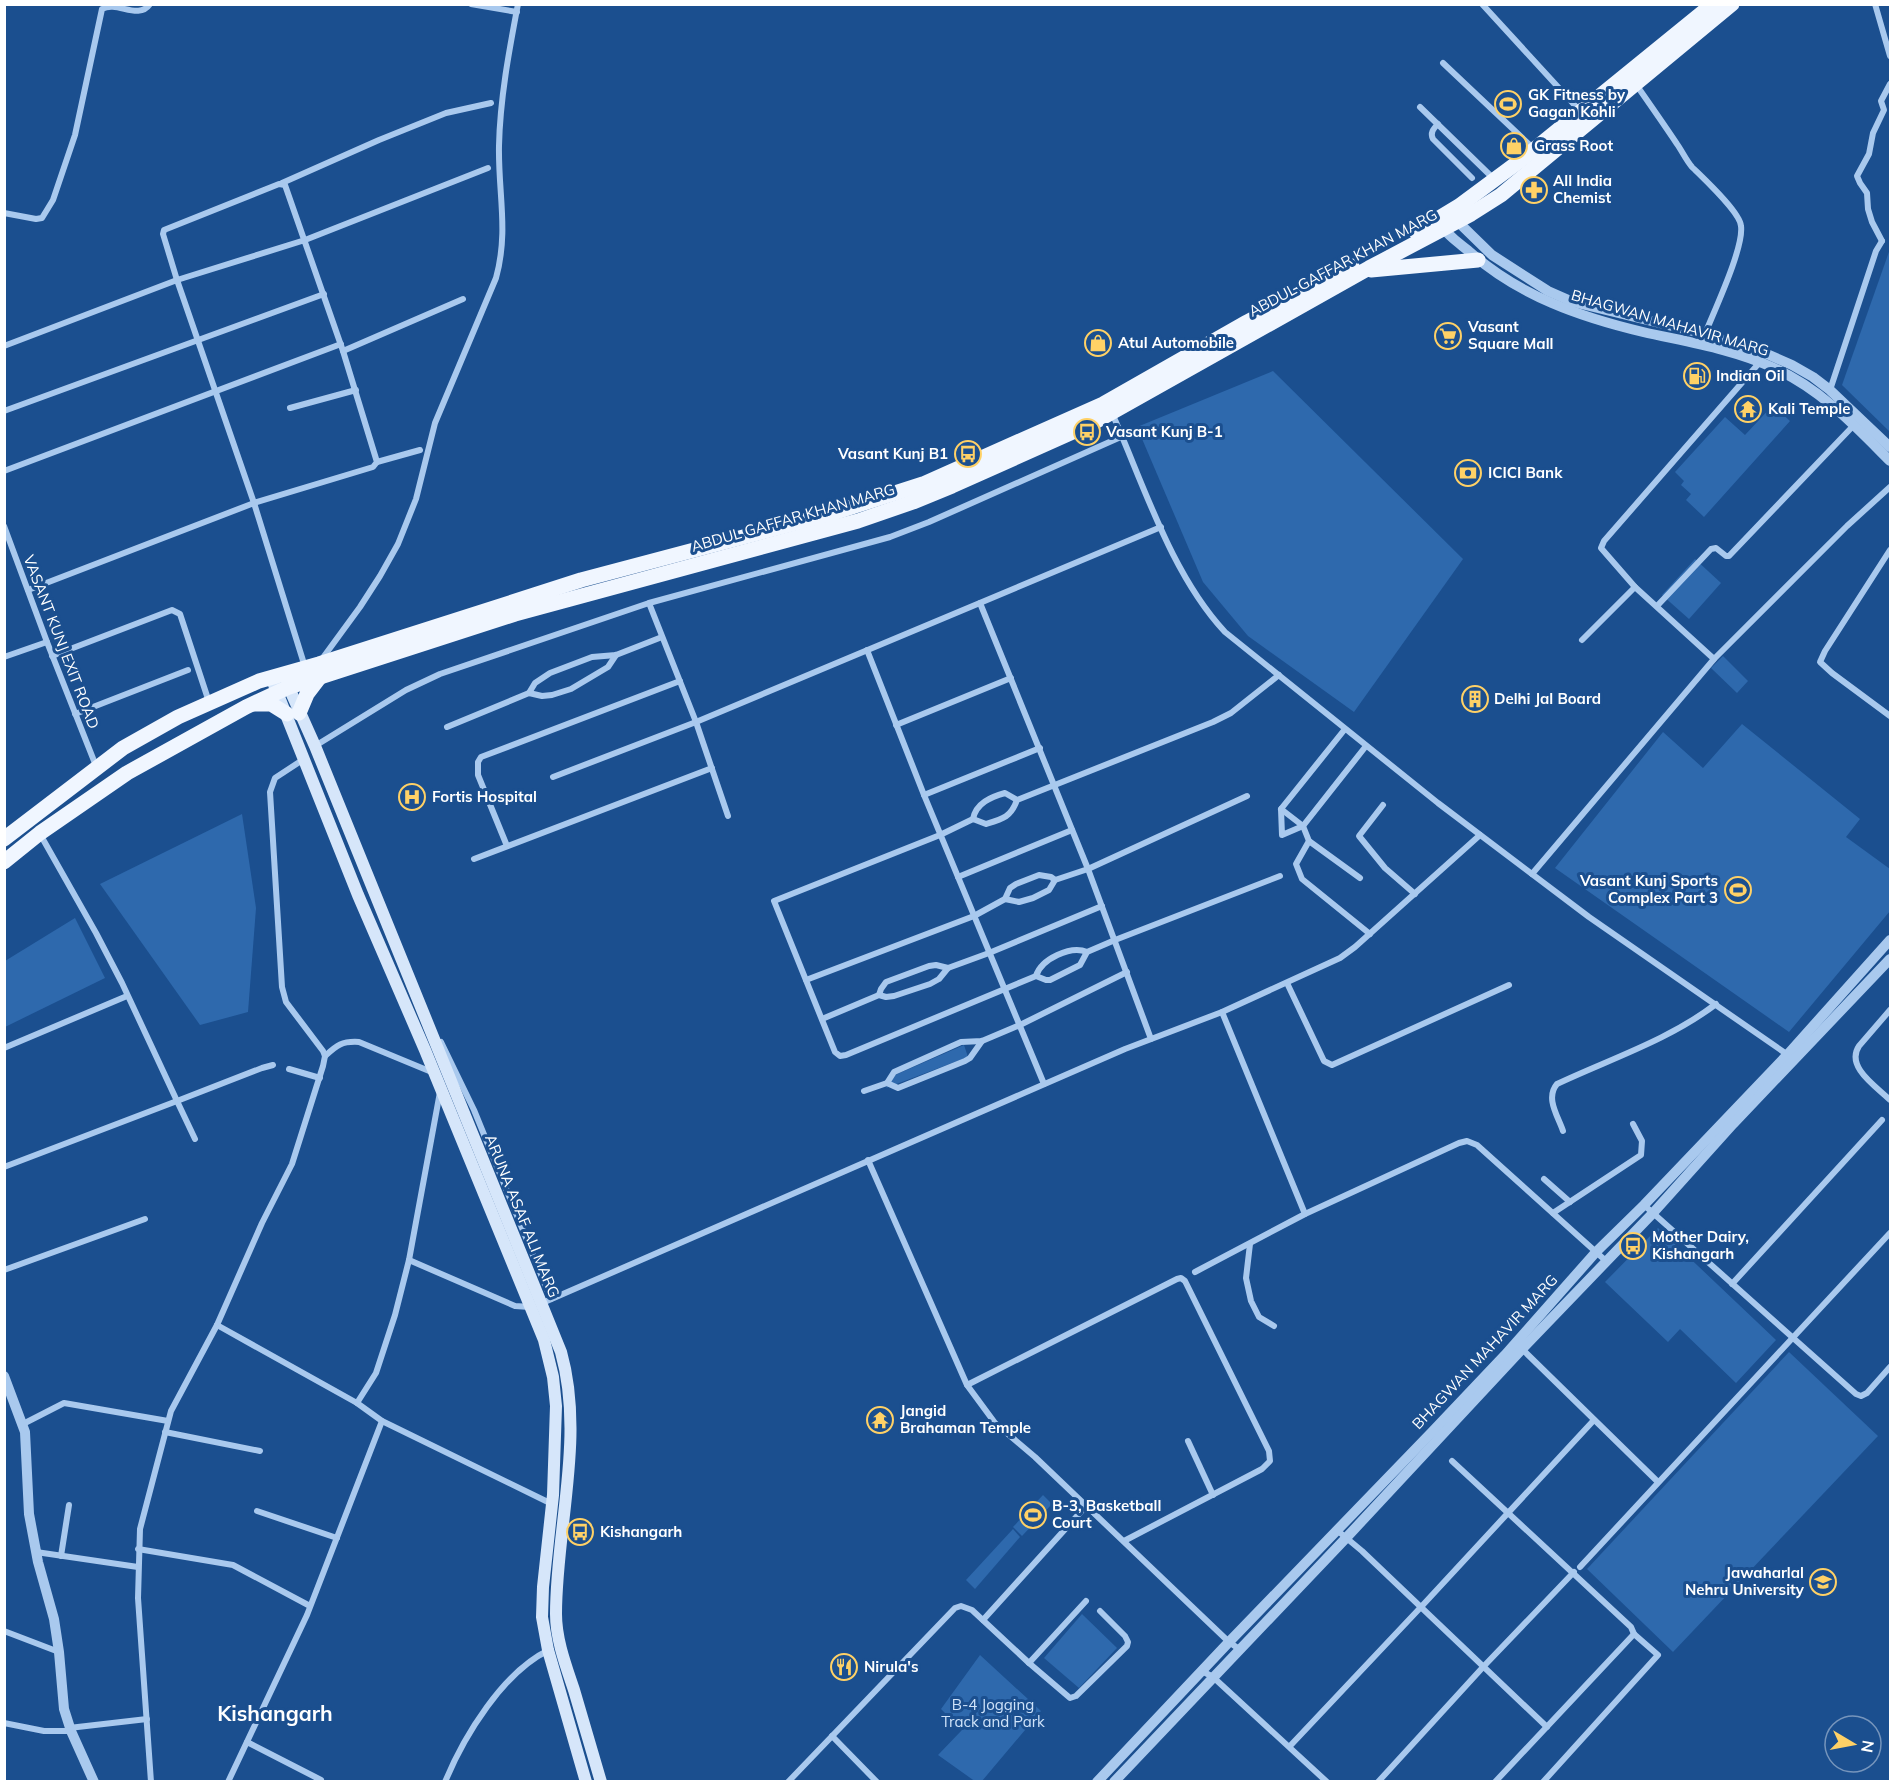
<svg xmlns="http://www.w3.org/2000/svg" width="1895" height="1786" font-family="Mulish,sans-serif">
<rect width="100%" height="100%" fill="#1b4f8f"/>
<g fill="#2e69ad">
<path d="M1890 249V432L1842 385Z"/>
<path d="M1273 371 1463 559 1354 712 1248 636 1203 582 1137 427Z"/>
<path d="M1773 405 1790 421 1704 517 1686 500 1691 494 1681 485 1684 481 1675 472 1725 417 1745 435Z"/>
<path d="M1695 559 1721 583 1689 619 1662 595Z"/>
<path d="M1723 656 1748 681 1737 693 1711 668Z"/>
<path d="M1742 724 1860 819 1846 837 1890 869V911L1789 1032 1555 868 1663 732 1703 768Z"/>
<path d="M242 814 256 908 248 1012 200 1025 100 884Z"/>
<path d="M75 918 105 978 5 1027V961Z"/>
<path d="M964 1045 968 1057 886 1088 895 1075Z"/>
<path d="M1658 1228 1776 1340 1736 1383 1680 1329 1668 1342 1605 1282Z"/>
<path d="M1789 1352 1878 1436 1673 1652 1587 1569Z"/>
<path d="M1043 1495 1052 1504 1022 1536 1013 1527Z"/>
<path d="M1013 1529 1020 1537 975 1589 966 1580Z"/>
<path d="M1082 1614 1117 1648 1079 1688 1044 1658Z"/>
<path d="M980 1655 1041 1711 982 1781 976 1782 938 1755 962 1730 941 1709Z"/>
</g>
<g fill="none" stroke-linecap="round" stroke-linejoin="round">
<g stroke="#a9c9ee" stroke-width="6">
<path d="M471 4 517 12"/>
<path d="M1482 4 1580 111"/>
<path d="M1875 4 1890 56"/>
<path d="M1443 63 1534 149"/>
<path d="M1635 83C1649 103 1663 123 1677 144 1682 151 1686 160 1692 167 1703 178 1740 212 1741 226 1744 248 1714 311 1705 334L1704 345"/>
<path d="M1420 107 1494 179"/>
<path d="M1438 124C1433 129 1430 133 1433 139L1472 178"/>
<path d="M282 183 379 140 446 113 491 103"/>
<path d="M4 213 36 219 42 218 53 200 75 135 102 9C117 0 138 21 150 4"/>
<path d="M1882 241 1872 222 1868 209 1867 193 1860 183 1857 176 1869 154 1873 133 1884 110 1881 101 1890 84"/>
<path d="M4 346 177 280 254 503 305 667"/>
<path d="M343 351 463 299"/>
<path d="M1830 390 1876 251 1882 241"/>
<path d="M290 408 356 390"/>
<path d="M4 411 324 294"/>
<path d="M1112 413C1144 485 1171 574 1225 632L1438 803 1589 917 1788 1055"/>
<path d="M377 462 420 450"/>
<path d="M4 471 341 344"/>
<path d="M4 526 47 642 96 766"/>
<path d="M1890 550 1825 651 1820 662 1832 673 1890 716"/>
<path d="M28 590 254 503 373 467 377 462 343 351 285 185 279 184 164 230 163 234 177 280 305 240 488 168"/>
<path d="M649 603 696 722 728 816"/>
<path d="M980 603 1088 869 1151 1039"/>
<path d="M1657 606 1711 549 1716 548 1726 556H1729L1854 425"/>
<path d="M1582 640 1635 587"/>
<path d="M867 650 924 795 1044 1084"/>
<path d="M52 656 172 610 180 614 209 702"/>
<path d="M4 657 47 642"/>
<path d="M322 659 360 607 380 576 398 544 416 499 435 423 496 278C509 231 498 193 499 146 500 99 509 51 518 4"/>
<path d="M1714 659 1635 587 1601 548 1604 541 1760 362"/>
<path d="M1279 675 1231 713 1213 722 1017 800C1011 817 1003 819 986 824L973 819 940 835 774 901 835 1052 840 1056 846 1055 1036 976 1046 980H1050L1080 965 1087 952 1115 940 1280 876"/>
<path d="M529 693 535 683 550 673 592 657 616 655 662 637"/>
<path d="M75 714 188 670"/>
<path d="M896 725 1011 678"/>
<path d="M447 727 529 693 542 696 552 695 571 689 608 667 616 655"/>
<path d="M1345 729 1281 809 1282 835 1303 826 1366 746"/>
<path d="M315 746 406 690 440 674 649 603 890 537 929 522 1123 436"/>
<path d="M553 777 696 722 1161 527"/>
<path d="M924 795 1040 748"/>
<path d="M1383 805 1359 836 1385 868 1415 894"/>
<path d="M1281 809 1303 826 1309 841 1360 878"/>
<path d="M973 819C976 803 991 797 1005 793L1017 800"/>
<path d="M1309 841 1296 864 1302 879 1370 934"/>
<path d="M507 846 478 775V762L481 757 680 681"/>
<path d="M474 859 712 768"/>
<path d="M1532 874 1714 659 1847 526 1890 487"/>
<path d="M958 877 1072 830"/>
<path d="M1005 899 1019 902 1033 898 1049 890 1055 880 1088 869 1247 796"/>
<path d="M1036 976C1041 959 1071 945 1087 952"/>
<path d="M806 980 974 916 1005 899 1010 888 1016 884 1039 875 1051 877 1055 880"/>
<path d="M1287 983 1324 1061 1332 1065 1509 985"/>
<path d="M879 995 881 989 886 982 929 966 936 965 948 968"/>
<path d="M1890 1010 1859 1046C1845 1067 1877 1087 1890 1100"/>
<path d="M1222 1012 1305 1214"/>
<path d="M822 1019 879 995 886 997 894 996 930 984 939 979 948 968 989 953 1102 906"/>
<path d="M441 1042 474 1110 551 1299"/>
<path d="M4 1048 127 996"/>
<path d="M325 1056C337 1045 342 1041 359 1042L434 1073"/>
<path d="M289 1069 320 1078"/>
<path d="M887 1083 898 1088 965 1061 970 1058 982 1041"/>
<path d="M864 1091 887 1083 894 1072 961 1042 982 1041 1020 1025 1127 972"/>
<path d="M1563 1131C1558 1116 1545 1098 1557 1084 1610 1059 1669 1040 1716 1004"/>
<path d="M195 1139 177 1101 262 1068 273 1065"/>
<path d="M868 1160 967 1385 995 1423 1035 1457 1229 1642 1239 1649"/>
<path d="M4 1167 177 1101 122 983 96 933 40 834"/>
<path d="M1544 1179 1570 1202"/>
<path d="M1644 1205 1856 1394 1861 1396 1867 1393 1890 1367"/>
<path d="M1553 1213 1641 1155 1642 1141 1633 1124"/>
<path d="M1250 1244 1246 1278 1251 1301 1259 1317 1274 1326"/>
<path d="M409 1260 515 1306 530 1307"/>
<path d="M4 1270 145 1219"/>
<path d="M1195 1272 1305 1214 1459 1143 1467 1141 1477 1145 1606 1261"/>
<path d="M1732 1284 1882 1120"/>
<path d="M540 1304 1125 1049 1222 1012 1340 958 1355 947 1480 835"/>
<path d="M217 1325 357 1403 376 1373 395 1315 409 1260 440 1092"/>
<path d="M1522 1349 1658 1482"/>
<path d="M967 1385 1177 1279 1181 1278 1185 1281 1269 1451 1270 1461 1262 1469 1124 1541"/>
<path d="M357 1403 382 1421 552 1504"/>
<path d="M23 1424 64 1403 168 1421"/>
<path d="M165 1432 260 1451"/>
<path d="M1188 1441 1213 1495"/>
<path d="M1452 1461 1631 1627 1634 1634 1658 1655 1543 1782"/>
<path d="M257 1511 337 1538"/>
<path d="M1338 1531 1362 1551 1547 1727"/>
<path d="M138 1549 233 1565 310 1606"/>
<path d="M36 1552 138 1567"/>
<path d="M61 1556 69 1505"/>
<path d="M1580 1567 1890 1233"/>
<path d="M983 1620 1087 1505"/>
<path d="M4 1631 59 1652"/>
<path d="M1029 1663 1086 1601"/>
<path d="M1202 1671 1213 1677 1327 1782"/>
<path d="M4 1723 44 1731H71"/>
<path d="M69 1728 147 1719"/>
<path d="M832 1736 877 1782"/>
<path d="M247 1742 321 1780"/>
<path d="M1290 1746 1421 1607 1594 1420"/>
<path d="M151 1782 138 1598 140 1529 171 1411 217 1325 262 1223 292 1164 323 1066 325 1056 323 1051 286 1002 282 987 270 792 275 778 304 759"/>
<path d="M228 1782 307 1615 382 1421"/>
<path d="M445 1782C464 1736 503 1672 549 1650"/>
<path d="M788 1782 955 1608 961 1606 972 1610 1029 1663 1070 1698 1076 1696 1127 1646 1128 1642 1125 1636 1100 1611"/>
<path d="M1378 1782 1484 1666 1574 1572"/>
<path d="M1495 1782 1634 1634"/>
</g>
<g stroke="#a9c9ee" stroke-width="10">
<path d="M1454 218 1492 255 1548 291 1573 302 1705 334 1767 354 1792 365 1813 377 1830 390 1890 447"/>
<path d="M1442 225C1447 236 1462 245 1471 253 1520 296 1580 317 1643 332 1687 342 1733 349 1774 368 1821 389 1855 426 1890 461"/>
<path d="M4 1376 25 1432 29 1514 38 1562 54 1619 59 1652 64 1709 71 1731 94 1782"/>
<path d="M1097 1782 1229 1642 1432 1432 1505 1355 1596 1252 1644 1205 1788 1054 1890 940"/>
<path d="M1114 1782 1347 1537 1522 1349 1653 1213 1733 1124 1890 959"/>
</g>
<g stroke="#d6e6fa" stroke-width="12">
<path d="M271 677 358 895 425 1050 544 1340 553 1377 556 1406 553 1495 543 1587 542 1617 548 1650 586 1782"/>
<path d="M286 681 315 746 561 1352C585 1437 556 1528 556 1614 556 1640 566 1666 574 1690 583 1720 592 1751 601 1782"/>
</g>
<g stroke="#f0f6ff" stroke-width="15">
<path d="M1416 232 1459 206 1521 160 1713 4"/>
<path d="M1371 270 1478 260"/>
<path d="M254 704H271L287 714"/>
<path d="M299 713 307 694 320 677"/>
<path d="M4 839 123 748 178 717 259 681 319 664 581 580 830 514 923 484 1103 404 1247 322 1352 266"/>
<path d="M4 862 40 833 127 773 246 707 289 687 515 614 858 521 913 502 952 486 1093 423 1369 268 1471 214 1501 195 1732 4"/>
</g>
</g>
<defs>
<symbol id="stadium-ring" viewBox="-11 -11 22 22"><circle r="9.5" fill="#1b4f8f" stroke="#ffd166" stroke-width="1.5"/><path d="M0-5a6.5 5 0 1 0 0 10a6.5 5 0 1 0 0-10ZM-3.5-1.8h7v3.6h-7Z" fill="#ffd166"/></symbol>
<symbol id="shop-ring" viewBox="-11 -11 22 22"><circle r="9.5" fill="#1b4f8f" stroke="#ffd166" stroke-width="1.5"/><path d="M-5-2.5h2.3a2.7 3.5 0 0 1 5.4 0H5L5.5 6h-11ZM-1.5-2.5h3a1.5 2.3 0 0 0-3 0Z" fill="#ffd166"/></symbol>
<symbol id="pharmacy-ring" viewBox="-11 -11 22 22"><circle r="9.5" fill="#1b4f8f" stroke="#ffd166" stroke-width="1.5"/><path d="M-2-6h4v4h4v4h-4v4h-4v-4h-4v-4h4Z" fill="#ffd166"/></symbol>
<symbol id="supermarket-ring" viewBox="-11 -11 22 22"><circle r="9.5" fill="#1b4f8f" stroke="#ffd166" stroke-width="1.5"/><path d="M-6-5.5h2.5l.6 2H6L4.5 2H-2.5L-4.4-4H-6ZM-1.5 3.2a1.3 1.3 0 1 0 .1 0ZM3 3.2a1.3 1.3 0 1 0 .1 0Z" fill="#ffd166"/></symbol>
<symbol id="fuel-ring" viewBox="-11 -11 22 22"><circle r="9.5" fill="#1b4f8f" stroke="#ffd166" stroke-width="1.5"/><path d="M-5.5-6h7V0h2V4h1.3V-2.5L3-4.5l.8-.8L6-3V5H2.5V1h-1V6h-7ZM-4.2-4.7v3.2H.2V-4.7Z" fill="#ffd166"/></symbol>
<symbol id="temple-ring" viewBox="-11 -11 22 22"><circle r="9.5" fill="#1b4f8f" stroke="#ffd166" stroke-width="1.5"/><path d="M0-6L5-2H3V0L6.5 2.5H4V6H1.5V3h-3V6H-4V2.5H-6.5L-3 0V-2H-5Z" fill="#ffd166"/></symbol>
<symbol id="bus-ring" viewBox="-11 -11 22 22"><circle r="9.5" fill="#1b4f8f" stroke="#ffd166" stroke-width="1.5"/><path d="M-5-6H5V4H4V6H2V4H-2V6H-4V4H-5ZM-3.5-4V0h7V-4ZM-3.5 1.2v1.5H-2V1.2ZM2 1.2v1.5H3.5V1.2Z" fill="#ffd166"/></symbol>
<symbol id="bank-ring" viewBox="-11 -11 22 22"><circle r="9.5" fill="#1b4f8f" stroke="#ffd166" stroke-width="1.5"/><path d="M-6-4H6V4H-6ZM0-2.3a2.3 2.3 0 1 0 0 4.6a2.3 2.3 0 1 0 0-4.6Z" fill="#ffd166"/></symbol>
<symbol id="building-ring" viewBox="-11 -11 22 22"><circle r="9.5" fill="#1b4f8f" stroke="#ffd166" stroke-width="1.5"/><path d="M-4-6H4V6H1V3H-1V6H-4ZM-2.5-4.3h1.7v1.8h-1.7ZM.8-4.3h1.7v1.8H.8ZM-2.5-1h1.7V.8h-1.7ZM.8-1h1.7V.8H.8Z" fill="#ffd166"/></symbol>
<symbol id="hospital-ring" viewBox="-11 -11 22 22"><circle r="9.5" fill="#1b4f8f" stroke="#ffd166" stroke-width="1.5"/><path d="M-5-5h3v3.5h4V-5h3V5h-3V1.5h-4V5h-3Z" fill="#ffd166"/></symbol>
<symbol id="university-ring" viewBox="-11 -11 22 22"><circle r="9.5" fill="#1b4f8f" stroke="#ffd166" stroke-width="1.5"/><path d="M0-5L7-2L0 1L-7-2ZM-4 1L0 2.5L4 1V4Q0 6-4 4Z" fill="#ffd166"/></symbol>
<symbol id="restaurant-ring" viewBox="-11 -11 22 22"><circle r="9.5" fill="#1b4f8f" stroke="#ffd166" stroke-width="1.5"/><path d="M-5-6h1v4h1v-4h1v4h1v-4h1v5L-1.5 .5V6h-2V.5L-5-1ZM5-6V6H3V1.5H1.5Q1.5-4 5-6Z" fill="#ffd166"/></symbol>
</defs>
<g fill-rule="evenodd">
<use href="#stadium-ring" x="1493" y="89" width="30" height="30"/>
<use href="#shop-ring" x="1499" y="131" width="30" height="30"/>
<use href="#pharmacy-ring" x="1519" y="175" width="30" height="30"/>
<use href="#supermarket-ring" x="1433" y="321" width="30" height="30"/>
<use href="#shop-ring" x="1083" y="328" width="30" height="30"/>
<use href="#fuel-ring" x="1682" y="361" width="30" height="30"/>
<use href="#temple-ring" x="1733" y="394" width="30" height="30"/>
<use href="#bus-ring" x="1072" y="417" width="30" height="30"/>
<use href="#bus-ring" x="953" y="439" width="30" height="30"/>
<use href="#bank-ring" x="1453" y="458" width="30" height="30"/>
<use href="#building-ring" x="1460" y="684" width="30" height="30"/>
<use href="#hospital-ring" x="397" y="782" width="30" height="30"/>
<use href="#stadium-ring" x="1723" y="875" width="30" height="30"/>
<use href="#bus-ring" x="1618" y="1231" width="30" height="30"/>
<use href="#temple-ring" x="865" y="1405" width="30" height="30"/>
<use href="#stadium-ring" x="1018" y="1500" width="30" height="30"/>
<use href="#bus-ring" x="565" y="1517" width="30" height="30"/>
<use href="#university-ring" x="1808" y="1567" width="30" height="30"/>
<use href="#restaurant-ring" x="829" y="1652" width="30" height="30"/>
</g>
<g text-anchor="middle" stroke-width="6" stroke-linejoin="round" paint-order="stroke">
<g font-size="15" font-weight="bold" fill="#fff" stroke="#1b4f8f" text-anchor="start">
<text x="1528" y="100">GK Fitness by<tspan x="1528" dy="17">Gagan Kohli</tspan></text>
<text x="1534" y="151">Grass Root</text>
<text x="1553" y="186">All India<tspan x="1553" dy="17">Chemist</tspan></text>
<text x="1468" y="332">Vasant<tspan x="1468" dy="17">Square Mall</tspan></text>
<text x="1118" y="348">Atul Automobile</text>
<text x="1716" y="381">Indian Oil</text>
<text x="1768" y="414">Kali Temple</text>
<text x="1106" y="437">Vasant Kunj B-1</text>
<text x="948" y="459" text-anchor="end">Vasant Kunj B1</text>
<text x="1488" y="478">ICICI Bank</text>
<text x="1494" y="704">Delhi Jal Board</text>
<text x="432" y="802">Fortis Hospital</text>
<text x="1718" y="886" text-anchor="end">Vasant Kunj Sports<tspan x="1718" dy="17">Complex Part 3</tspan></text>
<text x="1652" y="1242">Mother Dairy,<tspan x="1652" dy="17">Kishangarh</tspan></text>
<text x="900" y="1416">Jangid<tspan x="900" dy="17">Brahaman Temple</tspan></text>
<text x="1052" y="1511">B-3, Basketball<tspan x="1052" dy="17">Court</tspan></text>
<text x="600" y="1537">Kishangarh</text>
<text x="1804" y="1578" text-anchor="end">Jawaharlal<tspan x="1804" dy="17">Nehru University</tspan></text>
<text x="864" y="1672">Nirula's</text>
</g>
<g font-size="15" fill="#fff" stroke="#1b4f8f">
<text transform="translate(1343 263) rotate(-28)" y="5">ABDUL GAFFAR KHAN MARG</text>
<text transform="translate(1670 323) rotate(16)" y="5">BHAGWAN MAHAVIR MARG</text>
<text transform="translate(793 518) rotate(-16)" y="5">ABDUL GAFFAR KHAN MARG</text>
<text transform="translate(61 642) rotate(69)" y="5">VASANT KUNJ EXIT ROAD</text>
<text transform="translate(522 1216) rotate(68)" y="5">ARUNA ASAF ALI MARG</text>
<text transform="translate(1485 1352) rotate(-47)" y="5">BHAGWAN MAHAVIR MARG</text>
</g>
<g font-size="15" fill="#cfe3fa" stroke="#1b4f8f">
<text x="993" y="1710">B-4 Jogging<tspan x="993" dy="17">Track and Park</tspan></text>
</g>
<g font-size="21" font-weight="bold" fill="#fff" stroke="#1b4f8f">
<text x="275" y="1721">Kishangarh</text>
</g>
</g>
<rect width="1895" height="1786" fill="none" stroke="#ffffff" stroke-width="12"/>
<g transform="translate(1853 1744) rotate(100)"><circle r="28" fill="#1b4f8f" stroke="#7695bc" stroke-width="1.5"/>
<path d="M0-4.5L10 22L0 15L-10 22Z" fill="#ffd166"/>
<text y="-9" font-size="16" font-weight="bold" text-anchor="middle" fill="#ffffff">N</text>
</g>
</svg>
